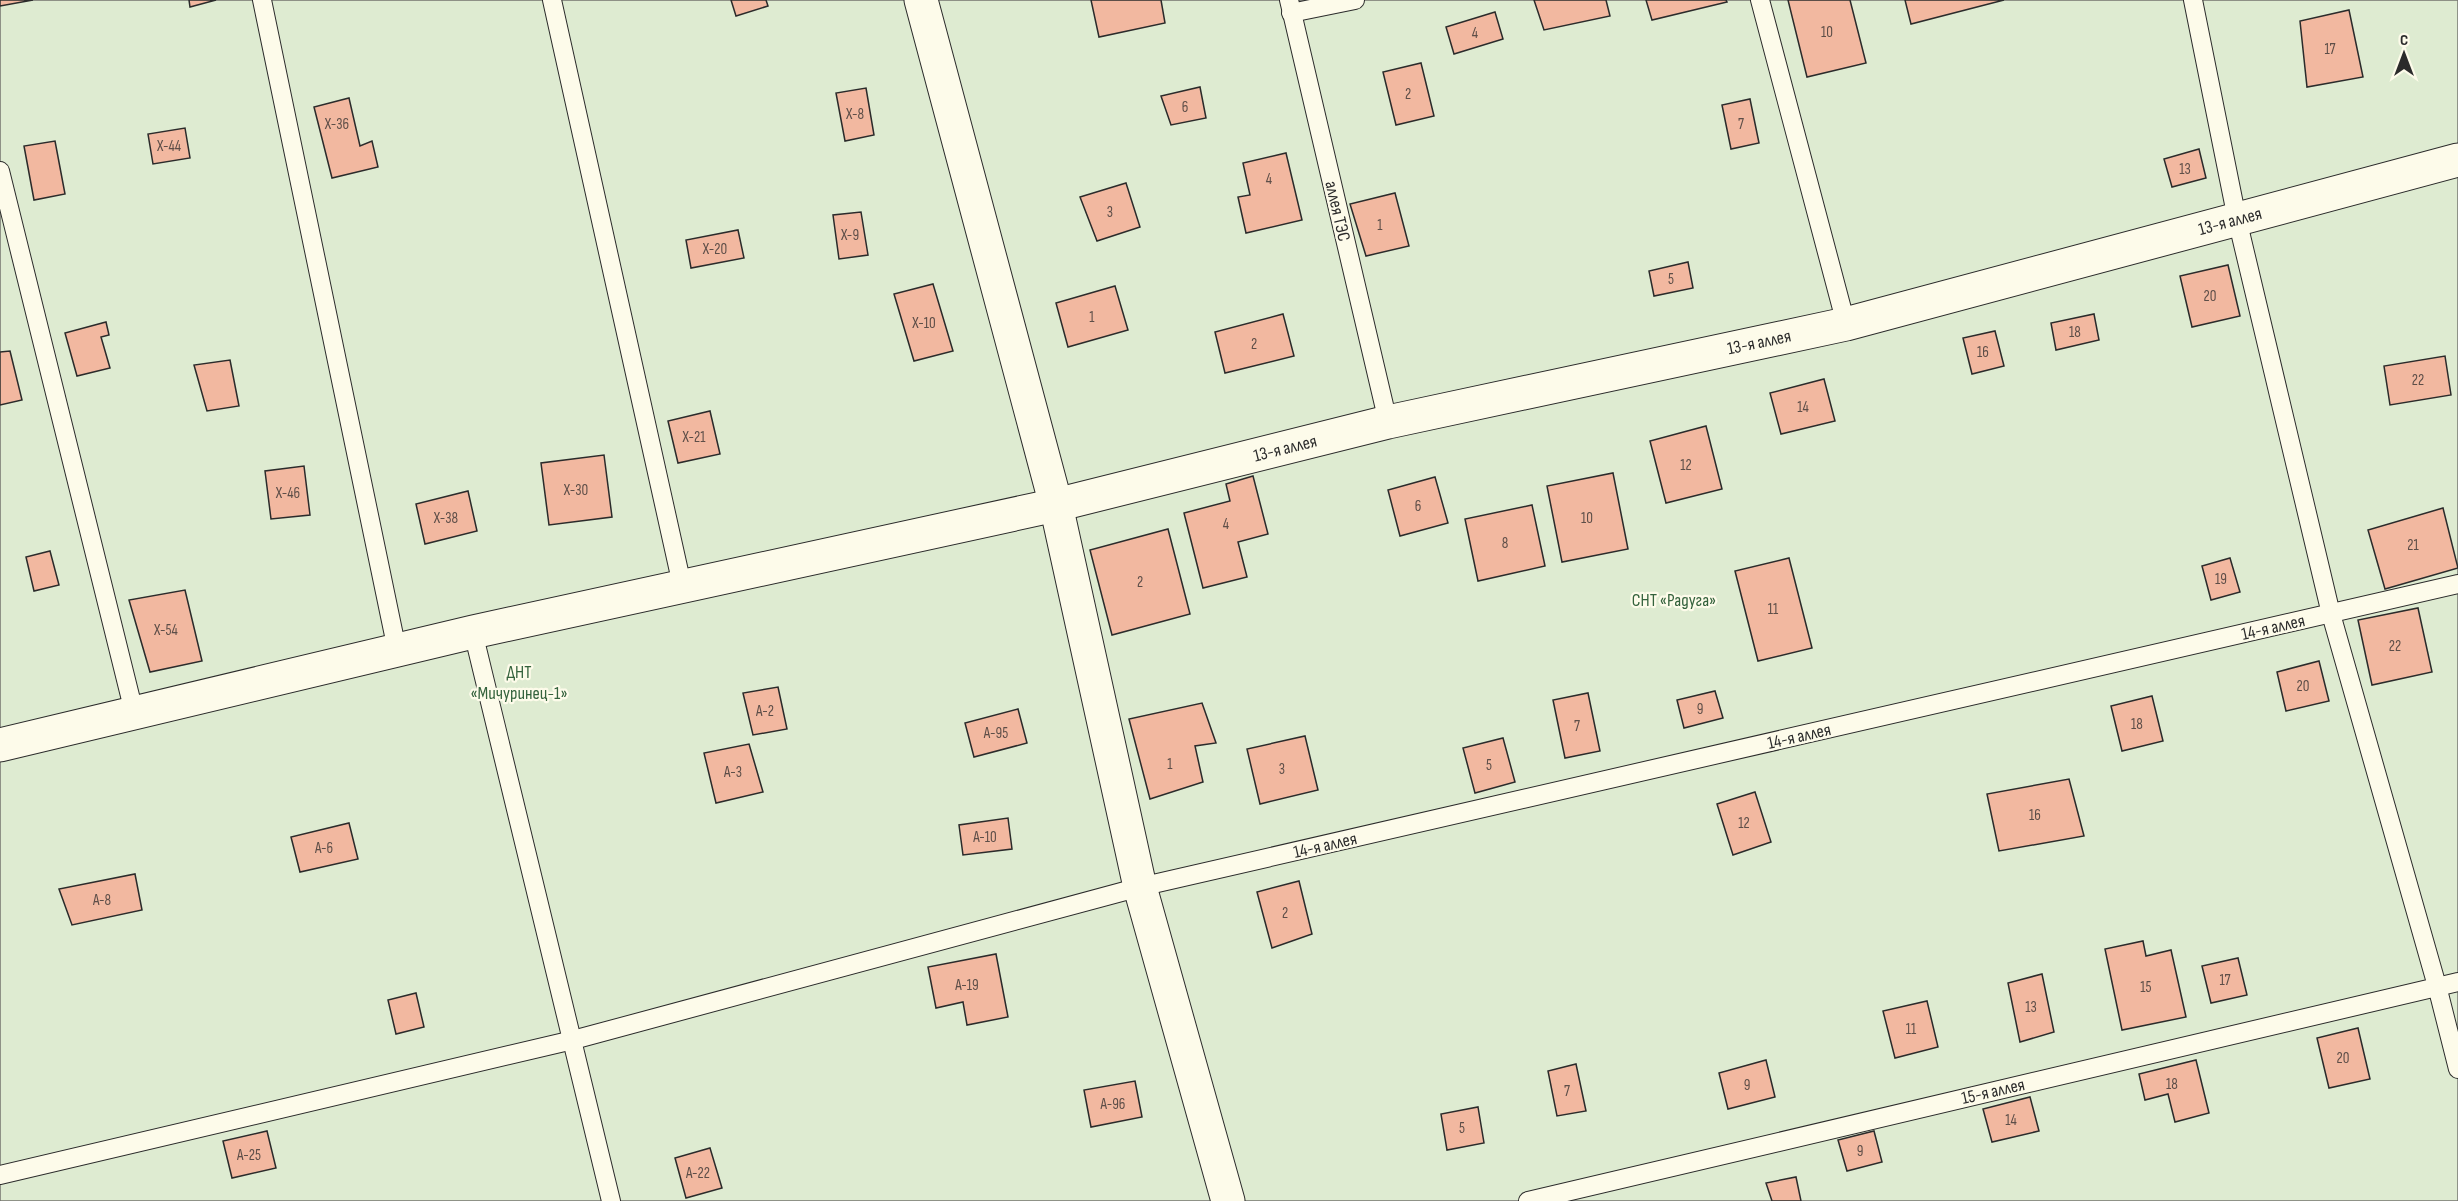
<svg xmlns="http://www.w3.org/2000/svg" width="2458" height="1201" font-family="'Sofia Sans Condensed',sans-serif">
<rect width="100%" height="100%" fill="#fdfbea"/>
<rect fill="#deebd1" stroke="#74746e" stroke-width="1.5" x="0" y="0" width="2458" height="1201"/>
<g fill="#f2b8a0" stroke="#2b2b2b" stroke-width="1.5">
<path d="M0 0H33L0 6Z"/>
<path d="M189 0H216L190 7Z"/>
<path d="M731 0H766L768 6 736 16Z"/>
<path d="M1091 0H1161L1165 23 1099 37Z"/>
<path d="M1534 0H1606L1610 16 1544 30Z"/>
<path d="M1646 0H1726L1727 2 1652 20Z"/>
<path d="M1788 0H1850L1866 63 1807 77Z"/>
<path d="M1905 0H2004L1911 24Z"/>
<path d="M2349 10 2363 77 2307 87 2300 21Z"/>
<path d="M1495 12 1503 39 1454 54 1446 27Z"/>
<path d="M1421 63 1434 116 1396 125 1383 72Z"/>
<path d="M1200 87 1206 118 1171 125 1161 96Z"/>
<path d="M866 88 874 135 845 141 836 93Z"/>
<path d="M349 98 360 146 372 141 378 167 332 178 314 107Z"/>
<path d="M1750 99 1759 143 1731 149 1722 105Z"/>
<path d="M185 128 190 158 153 164 148 134Z"/>
<path d="M55 141 65 194 34 200 24 146Z"/>
<path d="M2199 149 2206 178 2172 187 2164 159Z"/>
<path d="M1286 153 1302 220 1246 233 1238 197 1250 195 1243 163Z"/>
<path d="M1126 183 1140 227 1097 241 1080 197Z"/>
<path d="M1395 193 1409 246 1366 256 1350 204Z"/>
<path d="M861 212 868 255 839 259 833 215Z"/>
<path d="M738 230 744 258 691 268 686 240Z"/>
<path d="M1688 262 1693 288 1654 296 1649 271Z"/>
<path d="M2228 265 2240 316 2192 327 2180 276Z"/>
<path d="M933 284 953 351 914 361 894 294Z"/>
<path d="M1115 286 1128 330 1068 347 1056 303Z"/>
<path d="M1283 314 1294 356 1225 373 1215 332Z"/>
<path d="M2094 314 2099 340 2056 350 2051 323Z"/>
<path d="M106 322 109 335 101 337 110 368 77 376 65 333Z"/>
<path d="M1995 331 2004 366 1972 374 1963 338Z"/>
<path d="M10 351 22 400 0 405V352Z"/>
<path d="M2445 356 2451 395 2390 405 2384 366Z"/>
<path d="M230 360 239 406 207 411 194 365Z"/>
<path d="M1824 379 1835 421 1781 434 1770 393Z"/>
<path d="M710 411 720 454 678 463 668 421Z"/>
<path d="M1706 426 1722 489 1666 503 1650 441Z"/>
<path d="M604 455 612 517 549 525 541 463Z"/>
<path d="M304 466 310 515 271 519 265 471Z"/>
<path d="M1613 473 1628 549 1562 562 1547 486Z"/>
<path d="M1253 476 1268 534 1238 542 1247 577 1203 588 1184 513 1230 501 1226 484Z"/>
<path d="M1435 477 1448 523 1400 536 1388 490Z"/>
<path d="M468 491 477 531 425 544 416 504Z"/>
<path d="M1532 505 1545 566 1478 581 1465 519Z"/>
<path d="M2443 508 2458 568 2385 589 2368 530Z"/>
<path d="M1168 529 1190 614 1112 635 1090 550Z"/>
<path d="M50 551 59 585 34 591 26 557Z"/>
<path d="M1789 558 1812 648 1758 661 1735 571Z"/>
<path d="M2230 558 2240 592 2211 600 2202 566Z"/>
<path d="M185 590 202 661 150 672 129 600Z"/>
<path d="M2418 608 2432 672 2372 685 2358 620Z"/>
<path d="M2319 661 2329 701 2286 711 2277 672Z"/>
<path d="M778 687 787 729 753 735 743 693Z"/>
<path d="M1715 691 1723 718 1684 728 1677 700Z"/>
<path d="M1588 693 1600 751 1565 758 1553 700Z"/>
<path d="M2152 696 2163 741 2122 751 2111 706Z"/>
<path d="M1202 703 1216 743 1195 746 1203 782 1150 799 1129 719Z"/>
<path d="M1018 709 1027 743 974 757 965 723Z"/>
<path d="M1305 736 1318 790 1260 804 1247 749Z"/>
<path d="M1503 738 1515 782 1475 793 1463 748Z"/>
<path d="M749 744 763 792 716 803 704 753Z"/>
<path d="M2069 779 2084 836 1999 851 1987 794Z"/>
<path d="M1755 792 1771 842 1733 855 1717 804Z"/>
<path d="M1008 818 1012 849 963 855 959 825Z"/>
<path d="M349 823 358 859 300 872 291 837Z"/>
<path d="M135 874 142 910 72 925 59 889Z"/>
<path d="M1299 881 1312 934 1272 948 1257 892Z"/>
<path d="M2143 941 2146 956 2171 950 2186 1017 2122 1030 2105 949Z"/>
<path d="M996 954 1008 1017 967 1025 963 1002 936 1008 928 967Z"/>
<path d="M2238 958 2247 995 2211 1003 2202 966Z"/>
<path d="M2042 974 2054 1032 2020 1042 2008 983Z"/>
<path d="M416 993 424 1027 396 1034 388 1000Z"/>
<path d="M1927 1001 1938 1047 1895 1058 1883 1011Z"/>
<path d="M2358 1028 2370 1079 2329 1088 2317 1038Z"/>
<path d="M1766 1060 1775 1097 1728 1109 1719 1073Z"/>
<path d="M2196 1060 2209 1113 2175 1122 2168 1094 2145 1100 2139 1074Z"/>
<path d="M1576 1064 1586 1111 1557 1116 1548 1071Z"/>
<path d="M1135 1081 1142 1117 1091 1127 1084 1090Z"/>
<path d="M2030 1097 2039 1131 1992 1142 1983 1109Z"/>
<path d="M1478 1107 1484 1143 1447 1150 1441 1114Z"/>
<path d="M267 1131 276 1168 232 1178 223 1141Z"/>
<path d="M1874 1131 1882 1162 1847 1171 1838 1140Z"/>
<path d="M710 1148 722 1188 686 1198 675 1158Z"/>
<path d="M1796 1177 1801 1201H1772L1766 1183Z"/>
</g>
<g fill="none" stroke-linecap="round" stroke-linejoin="round">
<defs>
<g id="service">
<path d="M262 0 397 650"/>
<path d="M552 0 682 585"/>
<path d="M1289 0 1388 422"/>
<path d="M1760 0 1846 324"/>
<path d="M2193 0 2237 219 2331 614 2437 986 2458 1069"/>
<path d="M1291 13 1355 0"/>
<path d="M0 171 134 712"/>
<path d="M473 632 611 1201"/>
<path d="M0 1175 573 1040 1140 887 2458 584"/>
<path d="M1528 1201 2458 982"/>
</g>
<g id="minor">
<path d="M921 0 1056 505 1140 887 1228 1201"/>
<path d="M0 745 473 632 1056 505 1388 422 1846 324 2458 160"/>
</g>
</defs>
<use href="#service" stroke="#2b2b2b" stroke-width="20"/>
<use href="#minor" stroke="#2b2b2b" stroke-width="35"/>
<use href="#service" stroke="#fdfbea" stroke-width="18"/>
<use href="#minor" stroke="#fdfbea" stroke-width="33"/>
</g>
<g text-anchor="middle" stroke-width="4.5" stroke-linejoin="round" paint-order="stroke">
<g font-size="15" fill="#5d4e48">
<text x="1827" y="37">10</text>
<text x="1475" y="38">4</text>
<text x="2330" y="54">17</text>
<text x="1408" y="99">2</text>
<text x="1185" y="112">6</text>
<text x="855" y="119">Х-8</text>
<text x="337" y="129">Х-36</text>
<text x="1741" y="129">7</text>
<text x="169" y="151">Х-44</text>
<text x="2185" y="174">13</text>
<text x="1269" y="184">4</text>
<text x="1110" y="217">3</text>
<text x="1380" y="230">1</text>
<text x="850" y="240">Х-9</text>
<text x="715" y="254">Х-20</text>
<text x="1671" y="284">5</text>
<text x="2210" y="301">20</text>
<text x="1092" y="322">1</text>
<text x="924" y="328">Х-10</text>
<text x="2075" y="337">18</text>
<text x="1254" y="349">2</text>
<text x="1983" y="357">16</text>
<text x="2418" y="385">22</text>
<text x="1803" y="412">14</text>
<text x="694" y="442">Х-21</text>
<text x="1686" y="470">12</text>
<text x="576" y="495">Х-30</text>
<text x="288" y="498">Х-46</text>
<text x="1418" y="511">6</text>
<text x="446" y="523">Х-38</text>
<text x="1587" y="523">10</text>
<text x="1226" y="529">4</text>
<text x="1505" y="548">8</text>
<text x="2413" y="550">21</text>
<text x="2221" y="584">19</text>
<text x="1140" y="587">2</text>
<text x="1773" y="614">11</text>
<text x="166" y="635">Х-54</text>
<text x="2395" y="651">22</text>
<text x="2303" y="691">20</text>
<text x="1700" y="714">9</text>
<text x="765" y="716">А-2</text>
<text x="2137" y="729">18</text>
<text x="1577" y="731">7</text>
<text x="996" y="738">А-95</text>
<text x="1170" y="769">1</text>
<text x="1489" y="770">5</text>
<text x="1282" y="774">3</text>
<text x="733" y="777">А-3</text>
<text x="2035" y="820">16</text>
<text x="1744" y="828">12</text>
<text x="985" y="842">А-10</text>
<text x="324" y="853">А-6</text>
<text x="102" y="905">А-8</text>
<text x="1285" y="918">2</text>
<text x="2225" y="985">17</text>
<text x="967" y="990">А-19</text>
<text x="2146" y="992">15</text>
<text x="2031" y="1012">13</text>
<text x="1911" y="1034">11</text>
<text x="2343" y="1063">20</text>
<text x="2172" y="1089">18</text>
<text x="1747" y="1090">9</text>
<text x="1567" y="1096">7</text>
<text x="1113" y="1109">А-96</text>
<text x="2011" y="1125">14</text>
<text x="1462" y="1133">5</text>
<text x="1860" y="1156">9</text>
<text x="249" y="1160">А-25</text>
<text x="698" y="1178">А-22</text>
</g>
<g font-size="18" fill="#2b2b2b" stroke="#fdfbea">
<text transform="translate(1338 211) rotate(77)" y="6">аллея ТЭС</text>
<text transform="translate(2230 221) rotate(-15)" y="6">13-я аллея</text>
<text transform="translate(1759 342) rotate(-12)" y="6">13-я аллея</text>
<text transform="translate(1285 448) rotate(-14)" y="6">13-я аллея</text>
<text transform="translate(2273 627) rotate(-13)" y="6">14-я аллея</text>
<text transform="translate(1799 736) rotate(-13)" y="6">14-я аллея</text>
<text transform="translate(1325 845) rotate(-13)" y="6">14-я аллея</text>
<text transform="translate(1993 1091) rotate(-13)" y="6">15-я аллея</text>
</g>
<g font-size="18" fill="#34623c" stroke="#fdfbea">
<text x="1674" y="606">СНТ «Радуга»</text>
<text x="519" y="678">ДНТ<tspan x="519" dy="21">«Мичуринец-1»</tspan></text>
</g>
</g>
<g transform="translate(2404 54)" stroke="#fdfbea" stroke-width="4.5" paint-order="stroke">
<path d="M0-4.5L10 22L0 15L-10 22Z" fill="#2b2b2b"/>
<text y="-9" font-size="16" font-weight="bold" text-anchor="middle" fill="#2b2b2b">С</text>
</g>
</svg>
